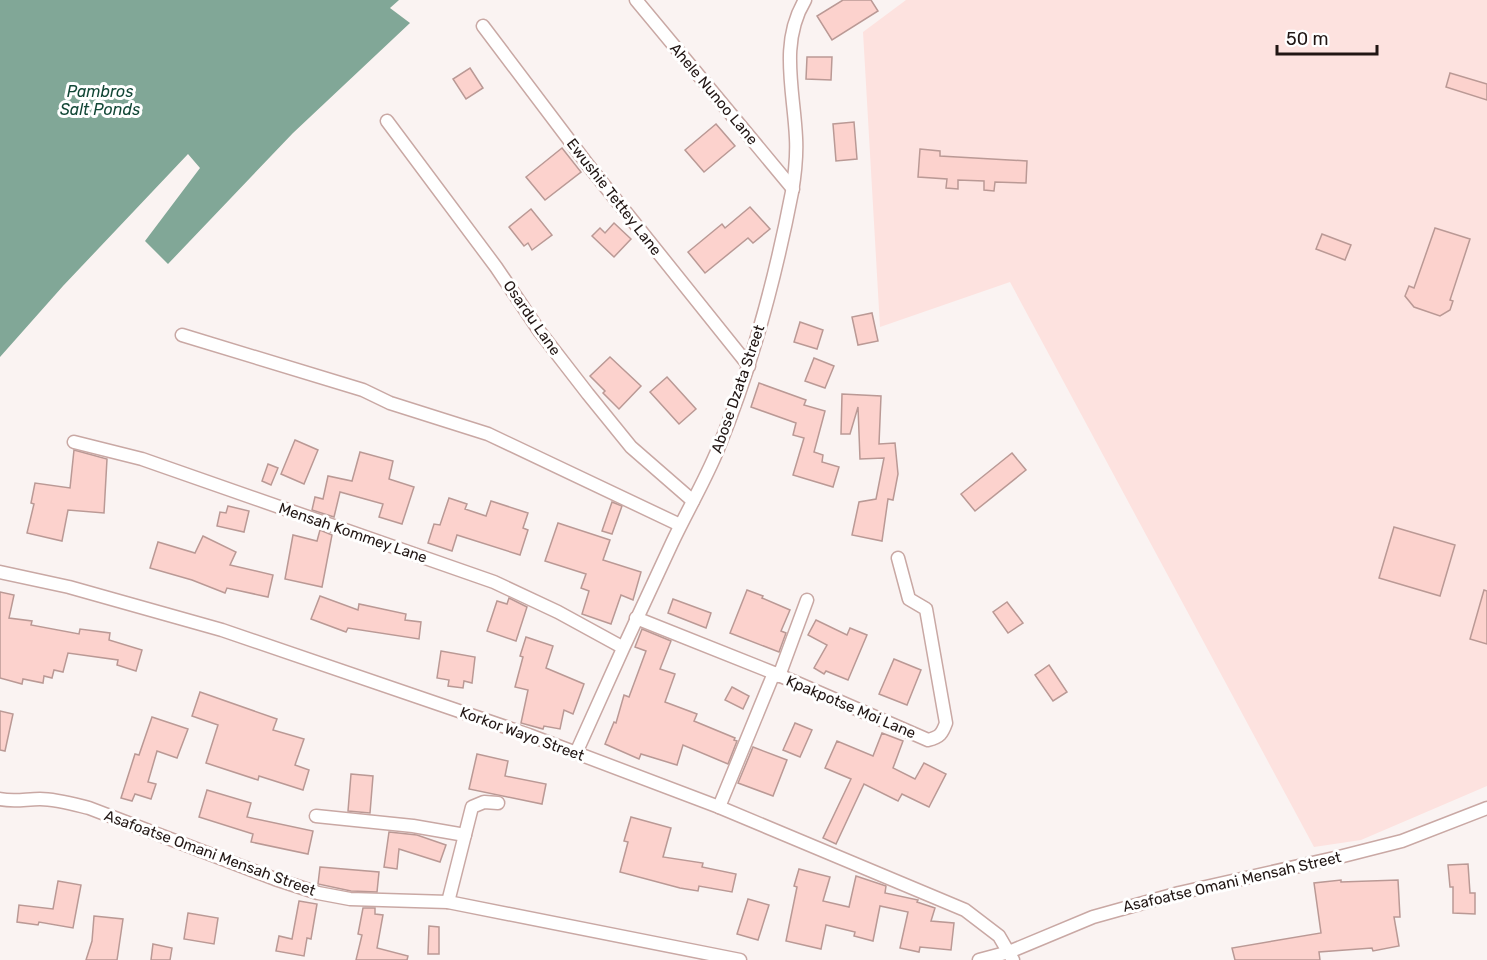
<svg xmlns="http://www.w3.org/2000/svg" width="1487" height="960" font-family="Rubik,sans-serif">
<rect width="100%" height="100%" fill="#faf3f2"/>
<path fill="#fde2df" d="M906 0H1487V786L1361 840 1314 847 1010 282 880 327 863 32Z"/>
<path fill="#81a797" d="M0 0H399L390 8 410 23 293 133 168 264 145 241 200 168 188 154 63 286 0 357Z"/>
<g fill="#fcd2cd" stroke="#ba9995" stroke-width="1.5">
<path d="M843 0H871L878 11 832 40 817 16Z"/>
<path d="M807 57H832L831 80 806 79Z"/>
<path d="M470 68 483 88 466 99 453 79Z"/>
<path d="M1450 73 1487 84V100L1446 87Z"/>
<path d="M854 122 857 159 836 161 833 124Z"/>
<path d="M716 124 735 146 704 172 685 150Z"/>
<path d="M562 148 581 172 545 200 526 177Z"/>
<path d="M920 149 940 151V156L1027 161 1026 183 995 182 994 191 984 190V181L958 180V189L946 188 947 179 918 177Z"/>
<path d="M750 207 770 229 753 243 748 238 705 273 688 252 722 224 725 228Z"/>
<path d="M531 209 552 235 532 250 528 243 524 246 509 227Z"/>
<path d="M614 223 631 239 614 257 592 236 600 228 605 233Z"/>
<path d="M1435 228 1470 239 1450 300 1453 301 1450 310 1440 316 1414 307 1405 296 1409 286 1414 288Z"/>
<path d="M1322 234 1351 245 1345 260 1316 249Z"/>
<path d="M872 313 878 341 858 345 852 317Z"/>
<path d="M800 322 823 330 817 349 794 342Z"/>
<path d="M610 357 641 386 619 409 603 393 605 391 590 376Z"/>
<path d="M814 358 834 366 825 388 805 381Z"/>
<path d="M667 377 696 409 679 424 650 392Z"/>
<path d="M759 383 806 400 804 405 825 411 814 452 823 455 822 462 839 467 833 487 793 475 804 438 793 435 796 423 751 407Z"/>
<path d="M842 394 881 396 879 444 895 443 898 474 893 500 888 499 882 541 852 535 859 502 876 499 884 458 860 459 858 407 850 434H841Z"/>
<path d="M295 440 318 450 304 484 281 474Z"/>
<path d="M74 450 107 459 104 513 68 510 62 541 27 533 34 504 31 503 35 483 70 488Z"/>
<path d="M360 452 393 461 389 479 414 487 402 524 379 517 383 504 340 492 334 517 312 510 315 497 323 499 328 476 352 481Z"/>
<path d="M1012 453 1026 470 975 511 961 494Z"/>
<path d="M268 464 278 468 271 485 262 481Z"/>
<path d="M449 498 467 504 465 509 486 516 491 501 528 513 523 528 528 530 520 555 457 535 452 551 428 543 434 524 440 525Z"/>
<path d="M612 502 622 506 612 534 602 531Z"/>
<path d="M228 506 249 511 244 532 217 526 220 512 226 513Z"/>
<path d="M558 523 610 540 603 560 641 572 633 600 621 595 611 624 582 614 589 591 581 588 586 574 545 561Z"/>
<path d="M1394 527 1455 545 1440 596 1379 578Z"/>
<path d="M320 530 332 535 322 587 285 579 293 535 317 541Z"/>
<path d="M203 536 236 552 230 565 273 575 268 597 227 588 225 593 192 580 150 568 158 542 195 553Z"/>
<path d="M747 590 763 596 762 598 790 610 781 631 786 633 779 652 730 633Z"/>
<path d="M1484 590 1487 591V644L1470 639Z"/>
<path d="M0 592 14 595 9 618 32 621 31 625 79 634 80 629 110 633 109 640 142 650 136 671 117 665 118 660 68 653 63 672 54 670 52 678 44 676 43 683 23 679 22 684 0 678Z"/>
<path d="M320 596 358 610 359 604 406 614 405 620 421 622 419 639 348 628 346 632 311 619Z"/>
<path d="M509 598 527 607 516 641 487 631 497 601 507 604Z"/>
<path d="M673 599 711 613 706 628 668 613Z"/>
<path d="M1007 602 1023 623 1008 633 993 612Z"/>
<path d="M816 620 847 635 850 628 867 635 848 680 826 671 824 674 814 668 827 645 808 635Z"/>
<path d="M642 629 671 641 660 669 675 674 665 702 697 714 694 721 735 738 734 740 737 741 728 764 683 745 677 765 641 754 639 759 605 744 614 722 616 723 624 695 629 697 646 651 635 647Z"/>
<path d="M526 637 553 646 546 668 584 684 573 714 564 710 560 729 544 726 543 729 521 723 528 690 515 687 523 657 520 656Z"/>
<path d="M441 651 475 657 472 683 464 681 463 688 448 686 449 680 437 678Z"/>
<path d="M894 659 921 670 907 705 879 694Z"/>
<path d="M1049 665 1067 692 1053 701 1035 675Z"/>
<path d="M732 687 749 696 743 709 725 700Z"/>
<path d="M200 692 277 719 273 730 304 739 295 765 309 770 303 790 259 776 258 780 206 763 218 725 192 716Z"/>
<path d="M0 711 13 714 5 751 0 750Z"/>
<path d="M152 717 188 729 177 758 157 751 148 782 156 784 151 799 135 794 132 801 121 798 135 754 139 755Z"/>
<path d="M795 723 812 730 800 757 783 750Z"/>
<path d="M882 733 903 741 893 768 915 779 924 763 946 774 929 807 902 794 898 801 864 784 836 844 823 838 851 779 825 768 837 741 873 756Z"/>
<path d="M753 747 787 760 773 796 738 783Z"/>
<path d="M477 754 508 761 505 776 546 784 542 804 469 789Z"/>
<path d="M351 774 373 776 370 813 348 811Z"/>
<path d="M207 790 251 803 247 817 313 831 308 854 251 842 253 834 199 817Z"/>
<path d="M631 817 671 828 663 857 703 863 702 867 736 874 732 892 699 886 698 891 680 888 620 872 628 842 624 841Z"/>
<path d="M389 832 417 835 446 845 440 862 399 849 397 869 384 867Z"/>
<path d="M1468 864 1470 893H1475V914L1453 913V887H1450L1448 865Z"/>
<path d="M320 867 379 872 377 892 351 891 318 884Z"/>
<path d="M799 869 830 877 823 901 849 907 856 876 886 886 885 893 918 900 917 902 935 908 931 921 954 923 951 950 920 947 919 952 900 948 908 912 880 906 873 941 854 936 855 932 826 925 821 949 786 941 797 887 794 886Z"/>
<path d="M1341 880V882L1398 880 1400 917H1394L1399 946 1373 951 1372 948 1319 952 1320 960H1235L1232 948 1321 933 1314 883Z"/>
<path d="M58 881 81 885 73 928 39 922 38 925 17 922 19 905 53 909Z"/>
<path d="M748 899 769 905 758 940 737 934Z"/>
<path d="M299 901 317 904 311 939 307 938 304 956 276 951 279 936 292 939Z"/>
<path d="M363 908H375V914L383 915 377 948 408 956 407 960H356L362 935 358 934Z"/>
<path d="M188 913 218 918 214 944 184 939Z"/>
<path d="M94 916 123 919 117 960H86L92 941Z"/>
<path d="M429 926 439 927V954H428Z"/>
<path d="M153 944 172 948 170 960H151Z"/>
</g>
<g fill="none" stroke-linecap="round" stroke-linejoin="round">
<defs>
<g id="minor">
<path d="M636 0 793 189"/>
<path d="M483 26 588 165 749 366"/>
<path d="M387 121 496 267 540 332 588 394 631 447 693 501"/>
<path d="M182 335 363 390 390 403 488 434 680 525"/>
<path d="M74 442 142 459 494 582 558 612 622 647"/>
<path d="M0 572 69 587 222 630 529 735 719 807 965 910 999 936 1013 960"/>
<path d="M636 618 774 673 928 740C940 737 942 734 946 723L926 609 909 599 898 558"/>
<path d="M779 676 807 600"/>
<path d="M576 753C607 683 639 613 672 543 687 511 705 481 718 449 752 366 775 280 792 192 795 174 797 156 796 138 794 91 779 43 805 0"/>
<path d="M0 799C14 802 26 799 40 799 56 799 73 804 89 808L275 879 318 893 350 899 448 902 740 960"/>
<path d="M719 807 774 673"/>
<path d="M316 816 413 826 465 835"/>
<path d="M448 902 472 807 484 802 498 803"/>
<path d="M979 960 1009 952 1093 917 1179 893 1339 857 1402 841 1487 808"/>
</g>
</defs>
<use href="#minor" stroke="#c9a8a4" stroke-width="15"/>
<use href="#minor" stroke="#fff" stroke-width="12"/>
</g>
<g text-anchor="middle" stroke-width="6" stroke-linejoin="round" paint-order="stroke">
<g font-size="15" fill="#211614" stroke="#fff">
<text transform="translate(714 94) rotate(50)" y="5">Ahele Nunoo Lane</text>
<text transform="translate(614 197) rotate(52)" y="5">Ewushie Tettey Lane</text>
<text transform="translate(532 318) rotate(55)" y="5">Osardu Lane</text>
<text transform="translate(738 389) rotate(-71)" y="5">Abose Dzata Street</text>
<text transform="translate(353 533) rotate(19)" y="5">Mensah Kommey Lane</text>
<text transform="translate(851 707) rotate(23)" y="5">Kpakpotse Moi Lane</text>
<text transform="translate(522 734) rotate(20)" y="5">Korkor Wayo Street</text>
<text transform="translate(210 853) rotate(20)" y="5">Asafoatse Omani Mensah Street</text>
<text transform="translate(1232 882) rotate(-13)" y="5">Asafoatse Omani Mensah Street</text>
</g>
<g font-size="16" font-style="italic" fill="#124736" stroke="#fff">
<text x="100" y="97">Pambros<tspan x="100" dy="18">Salt Ponds</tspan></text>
</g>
</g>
<path d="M1277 45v9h100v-9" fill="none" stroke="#211614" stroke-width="3"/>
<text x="1286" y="45" font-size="18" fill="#211614" stroke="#ffffff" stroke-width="4.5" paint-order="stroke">50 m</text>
</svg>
